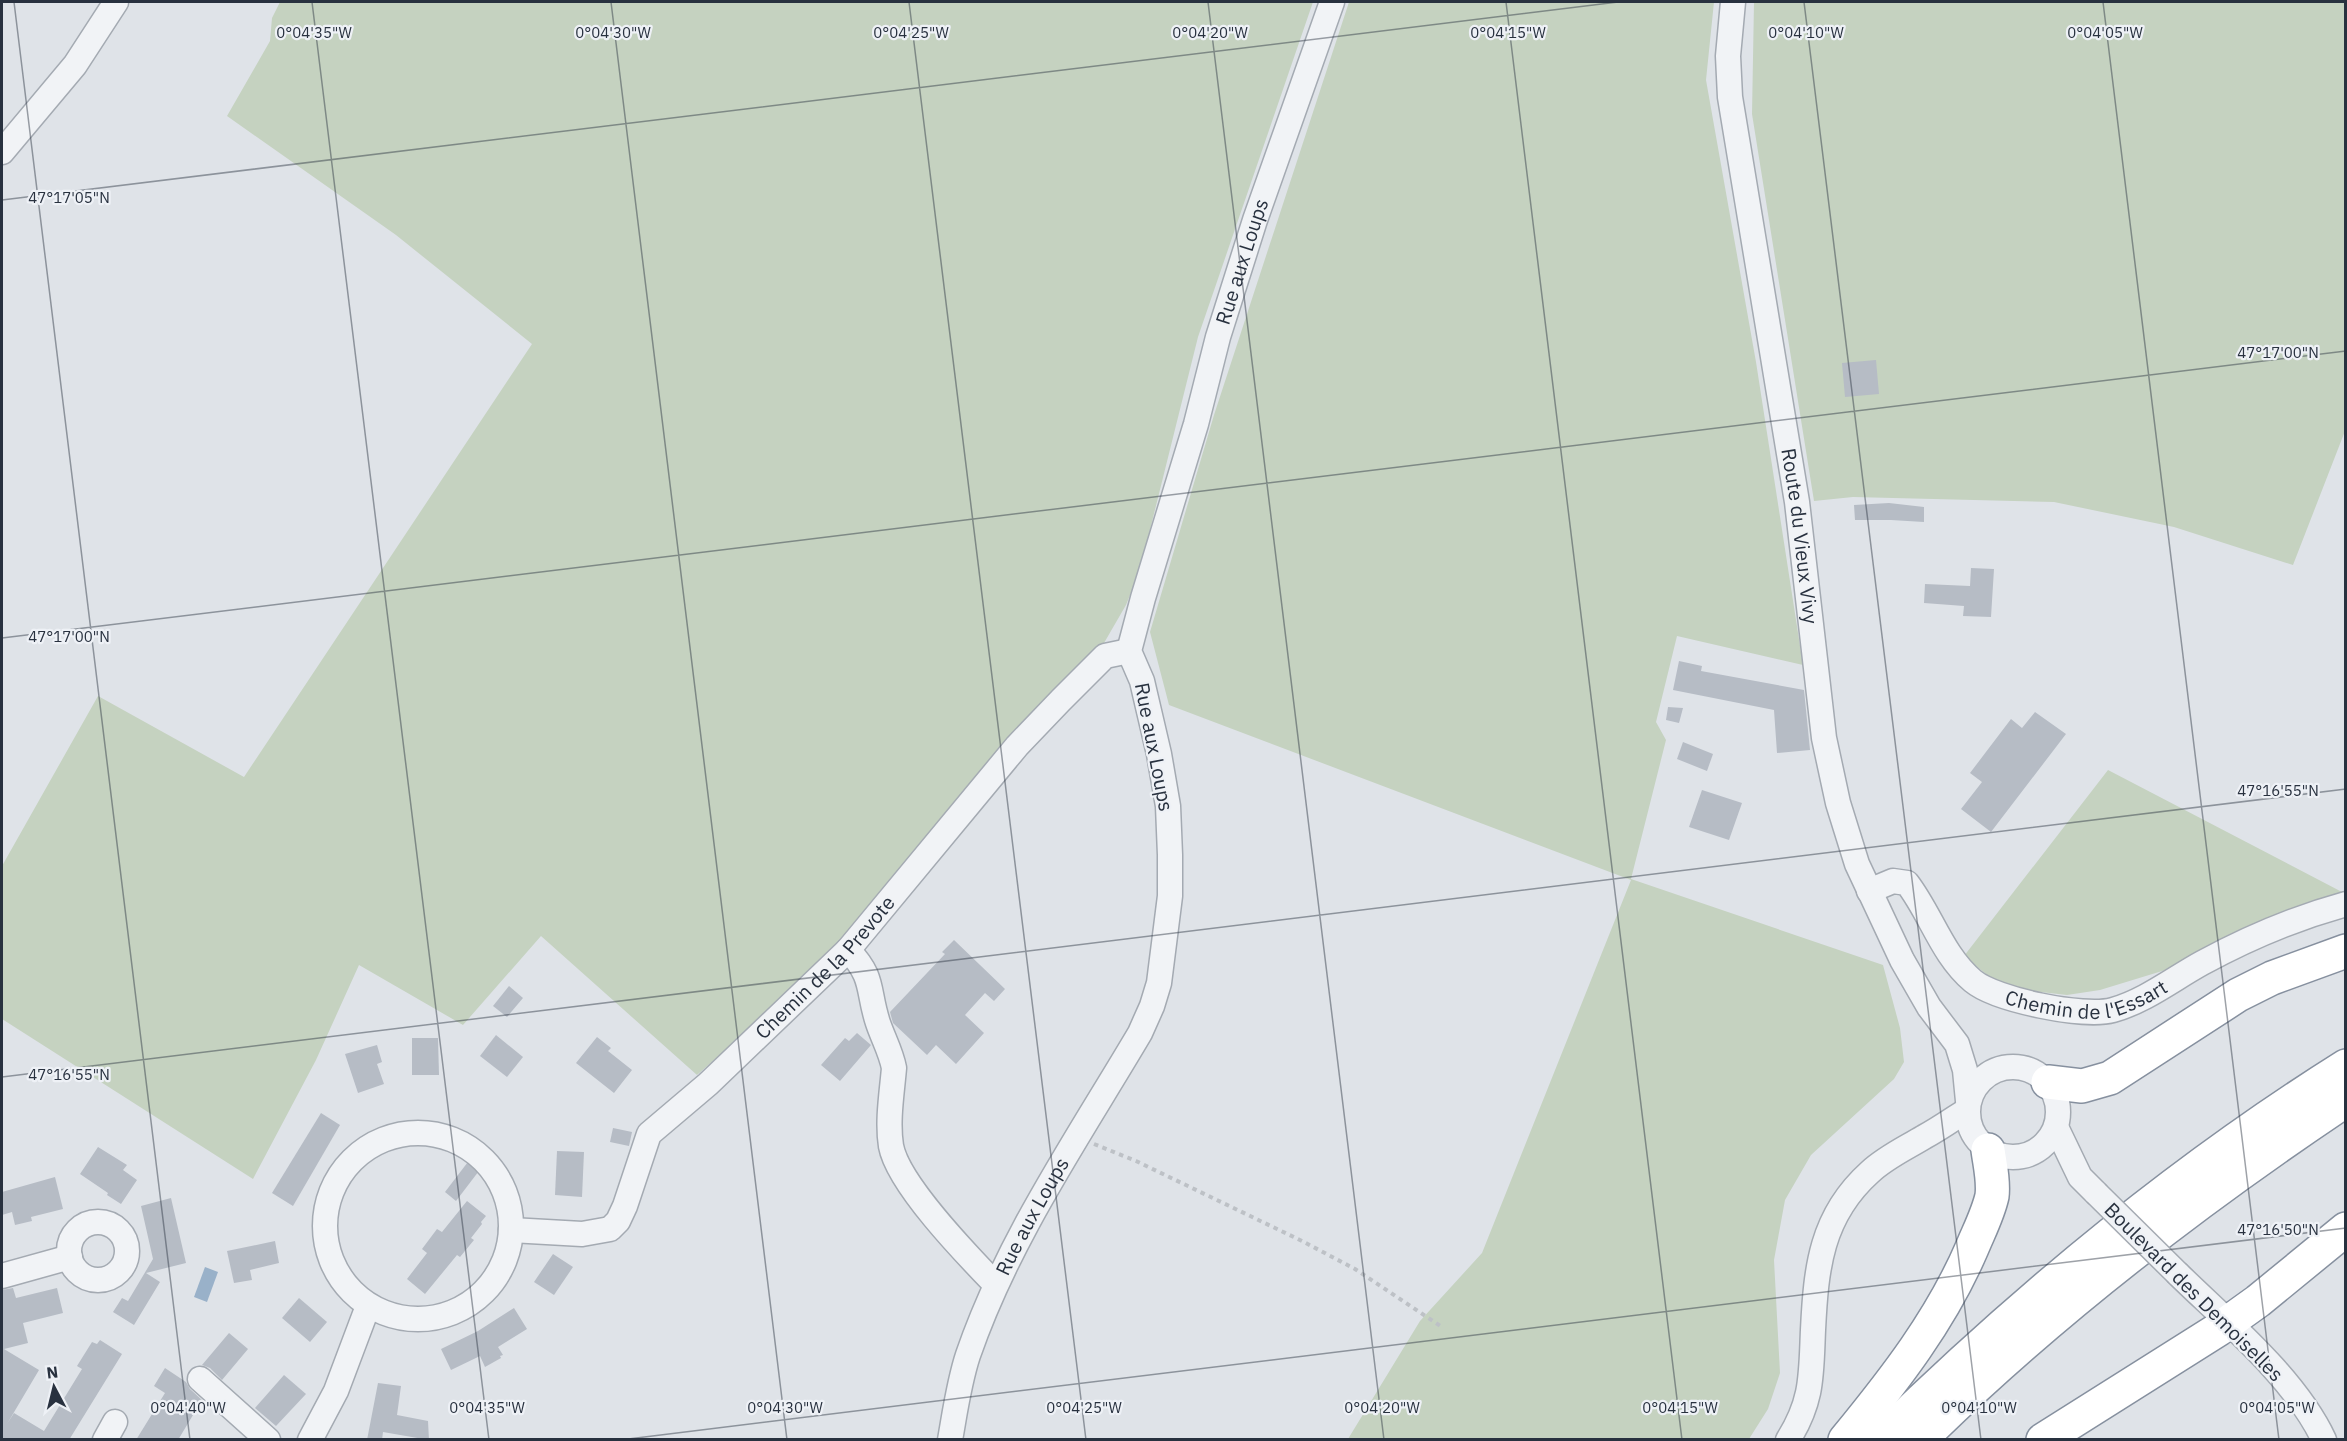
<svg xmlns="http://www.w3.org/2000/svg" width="2347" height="1441" font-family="'IBM Plex Sans',sans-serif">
<rect width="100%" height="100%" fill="#dfe3e8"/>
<g fill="#c5d2c0">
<path d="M280 2H1313L1198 337 1140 570 1126 605 1104 643 1008 742 827 960 697 1075 541 936 463 1025 359 965 316 1060 253 1179 2 1019V866L98 696 244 777 532 344 396 235 227 116 270 41 272 18Z"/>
<path d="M1349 2H1714L1706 80 1756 362 1803 665 1677 636 1656 722 1666 740 1631 879 1883 965 1900 1028 1904 1062 1894 1079 1811 1155 1785 1200 1774 1260 1780 1373 1768 1409 1749 1439H1348L1420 1321 1482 1253 1631 880 1169 705 1150 632 1214 415Z"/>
<path d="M1754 2H2345V431L2293 565 2174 527 2054 502 1853 497 1814 501 1752 114Z"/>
<path d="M2108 770 2342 892 2270 918 2172 968 2100 990 2067 995 2024 990 1992 979 1964 956Z"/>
</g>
<path fill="#99b1c9" d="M205 1267 218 1272 207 1302 194 1297Z"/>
<g fill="#b6bcc5">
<path d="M1876 360 1879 394 1845 397 1842 363Z"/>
<path d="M1889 503 1924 507V522L1891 520H1855L1854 505Z"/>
<path d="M1971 568 1994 569 1991 617 1963 616 1964 606 1924 603 1925 584 1970 586Z"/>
<path d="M1679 661 1702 666 1701 671 1804 690 1810 750 1777 753 1774 710 1673 690Z"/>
<path d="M1668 707 1683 708 1679 723 1666 720Z"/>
<path d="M2035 712 2066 734 1991 832 1961 809 1982 782 1970 773 2011 719 2022 728Z"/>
<path d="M1683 742 1713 754 1707 771 1677 759Z"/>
<path d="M1702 790 1742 803 1729 840 1689 827Z"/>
<path d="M954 940 1005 989 994 1001 985 993 965 1015 984 1033 956 1064 936 1045 927 1055 893 1023 890 1012 945 954 942 952Z"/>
<path d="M509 986 523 998 507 1017 493 1006Z"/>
<path d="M857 1033 871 1045 840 1081 821 1065 845 1038 849 1041Z"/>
<path d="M496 1035 523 1057 507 1077 480 1056Z"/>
<path d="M597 1037 611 1048 608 1051 632 1070 614 1093 576 1063Z"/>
<path d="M412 1038H438L439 1075H412Z"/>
<path d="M377 1045 382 1062 377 1064 384 1084 358 1093 345 1054Z"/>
<path d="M321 1113 340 1125 293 1206 272 1193Z"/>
<path d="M613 1128 632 1132 629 1146 610 1142Z"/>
<path d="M98 1147 127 1165 123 1170 137 1180 121 1204 107 1195 108 1193 80 1174Z"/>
<path d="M557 1151 584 1152 582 1197 555 1195Z"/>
<path d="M474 1154 485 1163 456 1201 445 1192Z"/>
<path d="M55 1177 63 1209 31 1217 32 1221 15 1225 12 1212 2 1215V1192Z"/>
<path d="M171 1198 186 1263 146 1273 160 1282 134 1325 113 1312 122 1298 128 1301 153 1259 141 1206Z"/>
<path d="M467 1201 486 1216 481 1222 482 1224 471 1238 474 1240 460 1257 457 1255 425 1294 407 1279 427 1253 422 1249 437 1229 442 1232Z"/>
<path d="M275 1241 279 1263 250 1270 252 1280 234 1283 227 1251Z"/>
<path d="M553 1254 573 1267 554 1295 534 1282Z"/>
<path d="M13 1288 16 1298 57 1288 63 1313 23 1323 28 1343 4 1349 39 1370 7 1424 14 1413 44 1431 82 1369 77 1366 92 1342 97 1344 100 1340 122 1354 69 1440H2V1290Z"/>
<path d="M299 1298 327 1322 310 1342 282 1318Z"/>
<path d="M514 1308 527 1329 498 1347 503 1355 500 1356 501 1358 485 1367 480 1356 451 1370 441 1349 478 1331Z"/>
<path d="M229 1333 248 1349 222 1380 210 1368 202 1365Z"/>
<path d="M165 1368 186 1382 190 1389 203 1401 202 1400 178 1440H136L165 1393 154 1386Z"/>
<path d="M284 1375 306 1394 276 1426 255 1408Z"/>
<path d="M378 1383 401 1386 397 1415 428 1421 429 1440 383 1432 382 1440H367Z"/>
</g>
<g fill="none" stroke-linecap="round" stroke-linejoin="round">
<defs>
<g id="minor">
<path id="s1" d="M1733 2 1728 56 1730 97 1797 502 1824 738 1838 803 1857 864 1902 960 1929 1007 1957 1044 1965 1070 1968 1101"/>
<path d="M2 152 75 65 116 2"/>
<path id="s2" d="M1869 891 1893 881 1907 883C1931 914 1942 955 1973 981 1996 1000 2084 1018 2113 1010 2145 1001 2173 979 2202 963 2248 938 2295 918 2346 904"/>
<path d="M848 950C875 978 867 990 878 1023 883 1038 891 1052 894 1068 892 1092 887 1121 891 1146 898 1184 967 1255 995 1284"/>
<circle cx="2013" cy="1112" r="45"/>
<path d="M2056 1127 2080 1177 2096 1193"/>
<circle cx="418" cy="1226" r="93"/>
<circle cx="98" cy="1251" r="29"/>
<path id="s3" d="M511 1230 582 1234 610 1229 618 1221 625 1206 649 1134 708 1084 848 950 1017 746 1061 700 1105 656 1129 651"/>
<path d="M2178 1274C2226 1321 2295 1378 2324 1440"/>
<path d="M2 1276 70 1257"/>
<path d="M200 1379 268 1440"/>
<path d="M105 1440 115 1422"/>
<path d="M310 1440 336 1391 368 1306"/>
<path id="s4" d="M950 1440C955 1412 959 1382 968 1355 1008 1239 1078 1138 1140 1033L1152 1006 1159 983 1170 896V855L1168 806 1159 754 1142 681 1129 651 1143 598 1196 424 1218 337 1255 220 1332 2"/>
<path d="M1788 1440C1813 1400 1811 1375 1813 1330 1816 1268 1821 1216 1870 1172 1886 1157 1906 1148 1924 1137 1939 1129 1953 1119 1967 1110"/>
</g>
<g id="highway">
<path d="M2048 1082 2082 1086 2110 1078 2238 995 2272 978 2346 951"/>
<path d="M1845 1440C1895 1379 1941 1320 1972 1248 1979 1231 1988 1214 1992 1196 1994 1181 1990 1165 1988 1150"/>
<path d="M1880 1440C2022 1301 2177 1172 2346 1066"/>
<path d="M1920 1440C2050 1312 2195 1201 2346 1100"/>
<path d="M2043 1440 2219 1329 2258 1301 2346 1229"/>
</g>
</defs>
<use href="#minor" stroke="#a4aab2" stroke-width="27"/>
<use href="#highway" stroke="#86909f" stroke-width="36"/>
<path stroke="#bdc1c6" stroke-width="4" stroke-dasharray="4.5 4.5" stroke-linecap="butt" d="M1094 1144 1136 1161 1302 1241 1355 1269 1442 1327"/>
<use href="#minor" stroke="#f1f3f6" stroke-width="24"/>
<use href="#highway" stroke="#fff" stroke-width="33"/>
<defs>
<path id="minor-bridge" d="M2096 1193 2178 1274"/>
</defs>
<use href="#minor-bridge" stroke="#a4aab2" stroke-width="27" stroke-linecap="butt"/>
<use href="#minor-bridge" stroke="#f1f3f6" stroke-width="24"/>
</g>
<path fill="none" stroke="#28313f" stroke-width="1.5" stroke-opacity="0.45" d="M14 2 190 1440M312 2 489 1440M611 2 787 1440M909 2 1086 1440M1208 2 1384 1440M1506 2 1682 1440M1804 2 1981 1440M2103 2 2279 1440M2 200 1618 2M2 638 2346 351M2 1077 2346 789M620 1440 2346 1228"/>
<g text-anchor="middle" stroke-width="4.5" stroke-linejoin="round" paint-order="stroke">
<g font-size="20" fill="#28313f" stroke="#eef1f6">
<text dy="7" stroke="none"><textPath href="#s4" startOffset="1250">Rue aux Loups</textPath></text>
<text dy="7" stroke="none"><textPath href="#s1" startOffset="540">Route du Vieux Vivy</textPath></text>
<text transform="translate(1154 747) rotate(79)" y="7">Rue aux Loups</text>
<text dy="7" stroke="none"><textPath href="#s3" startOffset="446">Chemin de la Prevote</textPath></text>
<text dy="7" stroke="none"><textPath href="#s2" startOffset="279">Chemin de l'Essart</textPath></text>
<text dy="7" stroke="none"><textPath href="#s4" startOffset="240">Rue aux Loups</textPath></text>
<text transform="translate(2194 1292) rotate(45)" y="7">Boulevard des Demoiselles</text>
</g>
</g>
<g font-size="15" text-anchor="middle" fill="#28313f" stroke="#eef1f6" stroke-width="4.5" stroke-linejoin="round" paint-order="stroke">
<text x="314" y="38">0°04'35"W</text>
<text x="613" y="38">0°04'30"W</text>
<text x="911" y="38">0°04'25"W</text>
<text x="1210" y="38">0°04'20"W</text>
<text x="1508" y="38">0°04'15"W</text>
<text x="1806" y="38">0°04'10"W</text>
<text x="2105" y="38">0°04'05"W</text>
<text x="69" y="203">47°17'05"N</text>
<text x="2278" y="358">47°17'00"N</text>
<text x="69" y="642">47°17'00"N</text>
<text x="2278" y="796">47°16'55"N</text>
<text x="69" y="1080">47°16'55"N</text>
<text x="2278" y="1235">47°16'50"N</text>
<text x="188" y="1413">0°04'40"W</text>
<text x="487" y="1413">0°04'35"W</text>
<text x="785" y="1413">0°04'30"W</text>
<text x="1084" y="1413">0°04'25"W</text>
<text x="1382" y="1413">0°04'20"W</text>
<text x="1680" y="1413">0°04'15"W</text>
<text x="1979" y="1413">0°04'10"W</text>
<text x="2277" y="1413">0°04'05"W</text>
</g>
<rect width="2347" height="1441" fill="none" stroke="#28313f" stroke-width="6"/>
<g transform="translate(54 1387) rotate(353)" stroke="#eef1f6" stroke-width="4.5" paint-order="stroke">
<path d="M0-4.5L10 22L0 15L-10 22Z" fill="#28313f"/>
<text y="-9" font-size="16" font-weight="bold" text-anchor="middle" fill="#28313f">N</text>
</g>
</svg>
